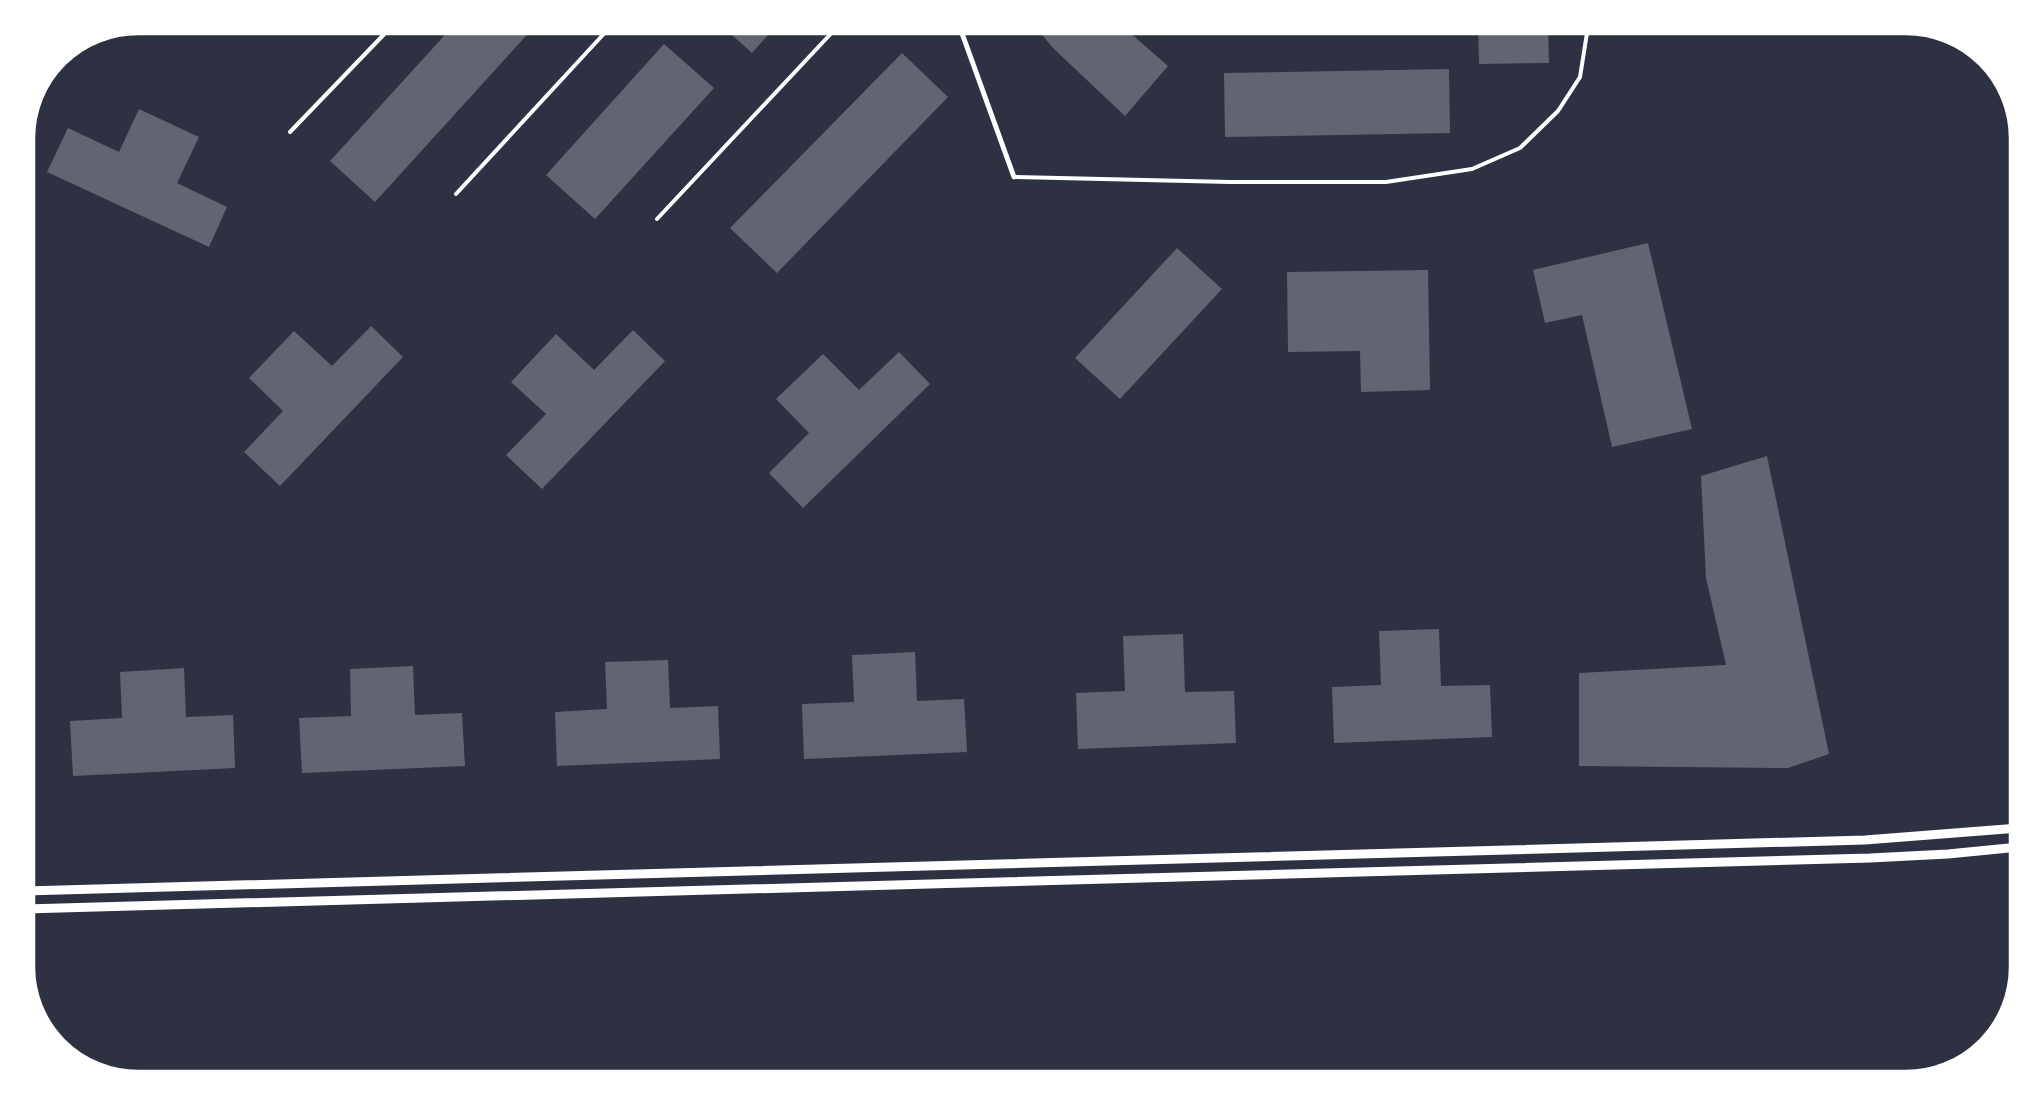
<svg xmlns="http://www.w3.org/2000/svg" width="2044" height="1105" font-family="'DM Sans',sans-serif">
<rect width="100%" height="100%" fill="#2d3142"/>
<g fill="#626471">
<path d="M454 25H536L375 202 330 161Z"/>
<path d="M721 25H777L752 53Z"/>
<path d="M1034 25H1121L1168 66 1125 116 1053 48Z"/>
<path d="M1478 25H1548L1549 63 1479 64Z"/>
<path d="M664 44 714 88 595 219 546 175Z"/>
<path d="M902 53 948 97 777 273 730 228Z"/>
<path d="M1449 69 1450 133 1225 137 1224 73Z"/>
<path d="M139 109 199 137 177 183 227 207 209 247 47 172 68 128 119 152Z"/>
<path d="M1648 243 1692 429 1612 447 1582 315 1545 323 1533 270Z"/>
<path d="M1177 248 1222 289 1120 399 1075 358Z"/>
<path d="M1428 270 1430 390 1361 392 1360 351 1288 352 1287 272Z"/>
<path d="M371 326 403 357 280 486 244 452 283 411 249 378 294 331 332 366Z"/>
<path d="M633 330 665 361 542 489 506 455 546 414 511 382 556 334 594 370Z"/>
<path d="M899 352 930 384 803 508 769 473 809 433 776 399 823 354 859 390Z"/>
<path d="M25 430 32 433 25 450Z"/>
<path d="M1767 456 1829 754 1788 768 1579 766V673L1726 665 1706 578 1701 476Z"/>
<path d="M1439 629 1441 686 1490 685 1492 737 1334 743 1332 687 1381 685 1379 631Z"/>
<path d="M1183 634 1185 692 1234 691 1236 743 1078 749 1076 693 1125 691 1123 636Z"/>
<path d="M915 652 917 701 964 699 967 752 804 759 802 704 854 702 852 655Z"/>
<path d="M668 660 670 708 718 706 720 759 557 766 555 712 607 709 605 662Z"/>
<path d="M413 666 415 715 462 713 465 766 302 773 299 718 351 716 350 669Z"/>
<path d="M184 668 186 717 233 715 235 768 73 776 70 721 122 718 120 672Z"/>
</g>
<g fill="none" stroke-linecap="round" stroke-linejoin="round">
<g stroke="#fff" stroke-width="4">
<path d="M290 132 393 25"/>
<path d="M1014 177 1230 182H1386L1472 169 1520 148 1558 111 1580 77 1587 33 1585 25"/>
<path d="M456 194 612 25"/>
<path d="M657 219 839 25"/>
</g>
<path stroke="#fff" stroke-width="5" d="M959 25 1014 177"/>
<g stroke="#fff" stroke-width="9">
<path d="M25 891 1865 840 2019 828"/>
<path d="M25 909 1870 858 1948 854 2019 847"/>
</g>
</g>
<path d="M0 0H2044V1105H0ZM138 34H1906A104 104 0 0 1 2010 138V967A104 104 0 0 1 1906 1071H138A104 104 0 0 1 34 967V138A104 104 0 0 1 138 34Z" fill="#fff" fill-rule="evenodd"/>
<path fill="none" stroke="#fff" stroke-width="2.5" d="M138 34H1906A104 104 0 0 1 2010 138V967A104 104 0 0 1 1906 1071H138A104 104 0 0 1 34 967V138A104 104 0 0 1 138 34Z"/>
</svg>
